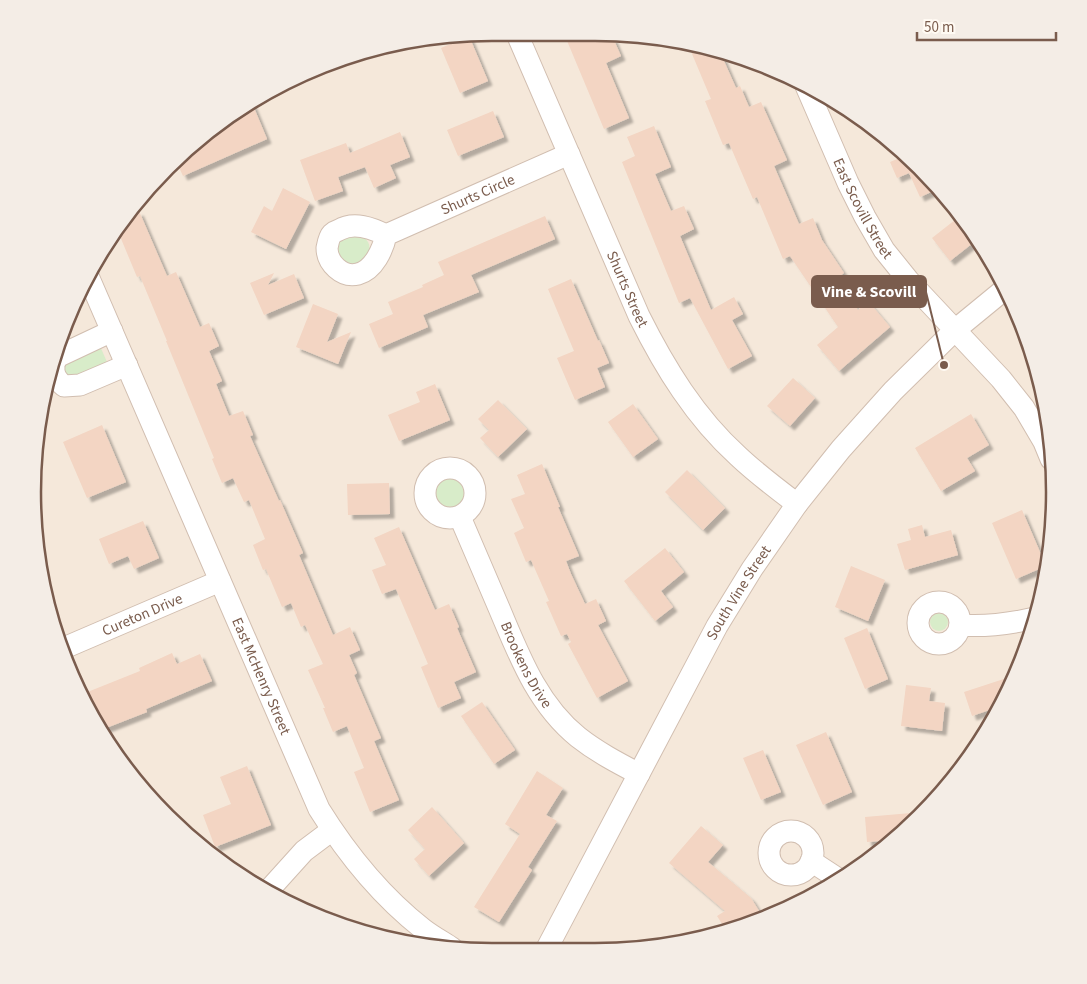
<svg xmlns="http://www.w3.org/2000/svg" width="1087" height="984" font-family="'Source Sans 3',sans-serif">
<defs>
<filter id="shadow"><feDropShadow dx="4.5" dy="4.5" stdDeviation="1" flood-color="#0004"/></filter>
</defs>
<rect width="100%" height="100%" fill="#fdf6ec"/>
<path fill="#f5e8da" d="M492 33 685 41 771 67 850 110 920 167 977 236 1019 316 1046 402 1054 492 1046 581 1020 668 977 747 920 817 851 874 771 916 685 943 595 951 432 948 345 927 263 890 189 838 127 771 80 695 41 582 33 492 41 402 80 289 128 212 212 128 289 80 402 41Z"/>
<g fill="#d8ecc9">
<path d="M345 235C350 235 358 235 362 237 374 242 369 256 365 264L339 265 336 243Z"/>
<path d="M100 346 107 362 65 381 58 365Z"/>
<circle cx="448" cy="494" r="18"/>
<circle cx="939" cy="622" r="9"/>
</g>
<g fill="#f3d5c3" filter="url(#shadow)">
<path d="M469 36 488 81 460 93 441 48Z"/>
<path d="M565 36 613 38 621 56 606 63 629 118 604 129Z"/>
<path d="M687 42 720 52 736 88 740 86 749 107 761 102 787 160 774 166 799 224 813 218 822 240 844 273 837 278 858 310 868 301 890 327 839 371 817 345 838 327 790 256 783 259 757 197 753 199 729 143 723 145 705 101 711 99Z"/>
<path d="M252 103 267 139 183 176 177 163 200 139 228 127 224 120Z"/>
<path d="M493 111 504 137 458 156 447 130Z"/>
<path d="M654 126 671 167 655 174 671 211 684 206 694 229 680 236 711 310 734 297 743 314 732 320 752 356 728 369 690 298 679 303 622 162 635 156 627 137Z"/>
<path d="M400 132 410 157 390 165 396 178 374 188 365 167 338 177 343 191 315 201 300 160 346 143 350 153Z"/>
<path d="M899 150 920 167 938 189 920 197 909 173 897 178 890 162 902 157Z"/>
<path d="M283 188 310 202 286 249 251 232 264 206 272 211Z"/>
<path d="M139 211 167 276 176 272 200 327 209 323 219 346 209 351 222 381 216 384 229 416 243 411 253 435 250 436 279 501 280 500 303 553 299 555 333 635 350 627 360 650 349 655 357 673 354 675 381 738 374 741 399 800 370 812 354 772 364 768 347 726 333 732 323 708H325L308 670 323 664 305 625 301 627 291 603 282 607 266 569 263 570 253 545 265 539 249 500 244 502 233 478 222 483 212 459 214 458 166 341H167L140 276 137 277 117 229 125 217Z"/>
<path d="M545 216 555 239 471 275 479 292 423 315 428 327 379 348 369 324 393 314 388 302 423 287 422 285 444 275 438 262Z"/>
<path d="M960 216 978 239 950 261 932 238Z"/>
<path d="M274 273 268 285 294 274 304 298 264 315 250 283Z"/>
<path d="M571 279 598 341 599 340 609 363 597 368 605 387 575 400 557 358 574 351 548 289Z"/>
<path d="M313 304 338 314 327 342 351 332 338 364 296 347Z"/>
<path d="M793 378 815 398 790 426 767 406Z"/>
<path d="M435 384 450 420 399 441 388 415 420 402 416 392Z"/>
<path d="M498 400 527 429 498 457 480 438 489 430 478 419Z"/>
<path d="M633 404 658 439 633 457 608 422Z"/>
<path d="M971 414 989 445 967 458 975 471 941 491 915 448Z"/>
<path d="M102 425 126 482 87 498 63 442Z"/>
<path d="M542 464 560 507H558L579 556 566 561 571 574 585 604 596 599 606 621 598 625 628 681 597 698 568 644 571 642 567 634 561 636 546 602 549 601 531 560 526 562 514 533 524 528 511 499 525 494 517 475Z"/>
<path d="M687 470 725 508 703 530 665 492Z"/>
<path d="M389 483 390 514 348 515 347 484Z"/>
<path d="M1022 510 1046 566 1016 579 992 523Z"/>
<path d="M143 521 159 558 134 569 128 556 109 564 99 539Z"/>
<path d="M922 525 925 537 951 530 958 555 905 570 897 544 911 540 908 529Z"/>
<path d="M399 527 435 610 449 604 459 627 457 628 476 672 454 682 461 698 438 708 421 667 428 664 396 589 382 594 372 570 386 565 374 538Z"/>
<path d="M665 548 684 572 661 591 673 607 655 621 624 581Z"/>
<path d="M851 566 885 580 868 621 835 607Z"/>
<path d="M867 628 888 679 865 689 844 638Z"/>
<path d="M172 653 177 664 200 654 212 681 146 709 147 712 101 730 80 695 140 671 139 668Z"/>
<path d="M1016 675 998 707 972 716 964 692Z"/>
<path d="M906 685 931 688 929 701 945 703 942 731 901 726Z"/>
<path d="M482 702 515 750 494 764 461 716Z"/>
<path d="M826 732 852 792 823 805 796 745Z"/>
<path d="M763 750 781 792 761 800 743 758Z"/>
<path d="M247 766 271 825 215 847 203 815 231 804 220 777Z"/>
<path d="M537 771 563 788 546 815 557 821 528 867 532 870 499 922 474 907 520 834 505 824Z"/>
<path d="M432 807 464 843 429 876 414 859 425 849 408 830Z"/>
<path d="M911 813 912 824 892 840 867 842 865 817Z"/>
<path d="M701 826 723 845 708 862 751 898 764 919 726 930 717 916 725 911 669 863Z"/>
</g>
<g fill="none" stroke-linecap="round" stroke-linejoin="round">
<defs>
<g id="minor">
<path id="s1" d="M517 34 639 316C665 368 695 417 738 456 757 474 777 489 797 504"/>
<path id="s2" d="M806 86 848 183 865 217 884 250 909 281 1001 379 1024 408 1044 442 1051 459"/>
<path id="s3" d="M386 235C383 249 374 270 358 274 342 278 327 263 327 248 328 243 329 237 332 234 334 232 336 231 339 230 354 221 372 228 386 235L569 154"/>
<path id="s4" d="M88 276 319 809C347 854 381 896 423 929 432 936 443 942 452 948"/>
<path d="M55 361 59 356 112 331"/>
<path d="M54 366C53 375 57 380 64 386L80 385 127 365"/>
<circle cx="450" cy="493" r="25"/>
<path id="s5" d="M460 517C473 547 486 578 499 608 519 655 537 704 578 737 597 752 618 763 639 774"/>
<circle cx="939" cy="623" r="21"/>
<path d="M960 625C986 627 1009 624 1035 618"/>
<path id="s6" d="M64 648 220 581"/>
<circle cx="791" cy="853" r="22"/>
<path d="M811 861 840 880"/>
<path d="M267 892 304 851 332 830"/>
<path id="s7" d="M546 950 717 626 752 569 797 504 841 449 893 391 955 330 1005 289"/>
</g>
</defs>
<use href="#minor" stroke="#d1beb0" stroke-width="23"/>
<use href="#minor" stroke="#fff" stroke-width="21"/>
</g>
<g text-anchor="middle" stroke-width="4" stroke-linejoin="round" paint-order="stroke">
<g font-size="15" fill="#7a5c4d" stroke="#fffaf3">
<text dy="5" stroke="none"><textPath href="#s3" startOffset="269">Shurts Circle</textPath></text>
<text dy="5" stroke="none"><textPath href="#s2" startOffset="135">East Scovill Street</textPath></text>
<text dy="5" stroke="none"><textPath href="#s1" startOffset="278">Shurts Street</textPath></text>
<text dy="5" stroke="none"><textPath href="#s7" startOffset="406">South Vine Street</textPath></text>
<text dy="5" stroke="none"><textPath href="#s6" startOffset="85">Cureton Drive</textPath></text>
<text dy="5" stroke="none"><textPath href="#s5" startOffset="162">Brookens Drive</textPath></text>
<text dy="5" stroke="none"><textPath href="#s4" startOffset="436">East McHenry Street</textPath></text>
</g>
</g>
<path d="M0 0H1087V984H0ZM492 41H595A451 451 0 0 1 1046 492V492A451 451 0 0 1 595 943H492A451 451 0 0 1 41 492V492A451 451 0 0 1 492 41Z" fill="#f4ede6" fill-rule="evenodd"/>
<path fill="none" stroke="#7a5c4d" stroke-width="2.5" d="M492 41H595A451 451 0 0 1 1046 492V492A451 451 0 0 1 595 943H492A451 451 0 0 1 41 492V492A451 451 0 0 1 492 41Z"/>
<path fill="none" stroke="#7a5c4d" stroke-width="2" d="M944 365L926 292"/>
<circle fill="#7a5c4d" stroke="#fffaf3" stroke-width="2" cx="944" cy="365" r="5"/>
<rect fill="#7a5c4d" stroke="#7a5c4d" stroke-width="2" x="812" y="276" width="114" height="31" rx="5"/>
<g font-size="16" text-anchor="middle" font-weight="bold" fill="#fff">
<text x="869" y="297">Vine &amp; Scovill</text>
</g>
<path d="M917 32v8h139v-8" fill="none" stroke="#7a5c4d" stroke-width="2.5"/>
<text x="924" y="32" font-size="15" fill="#7a5c4d" stroke="#fffaf3" stroke-width="4" paint-order="stroke">50 m</text>
</svg>
